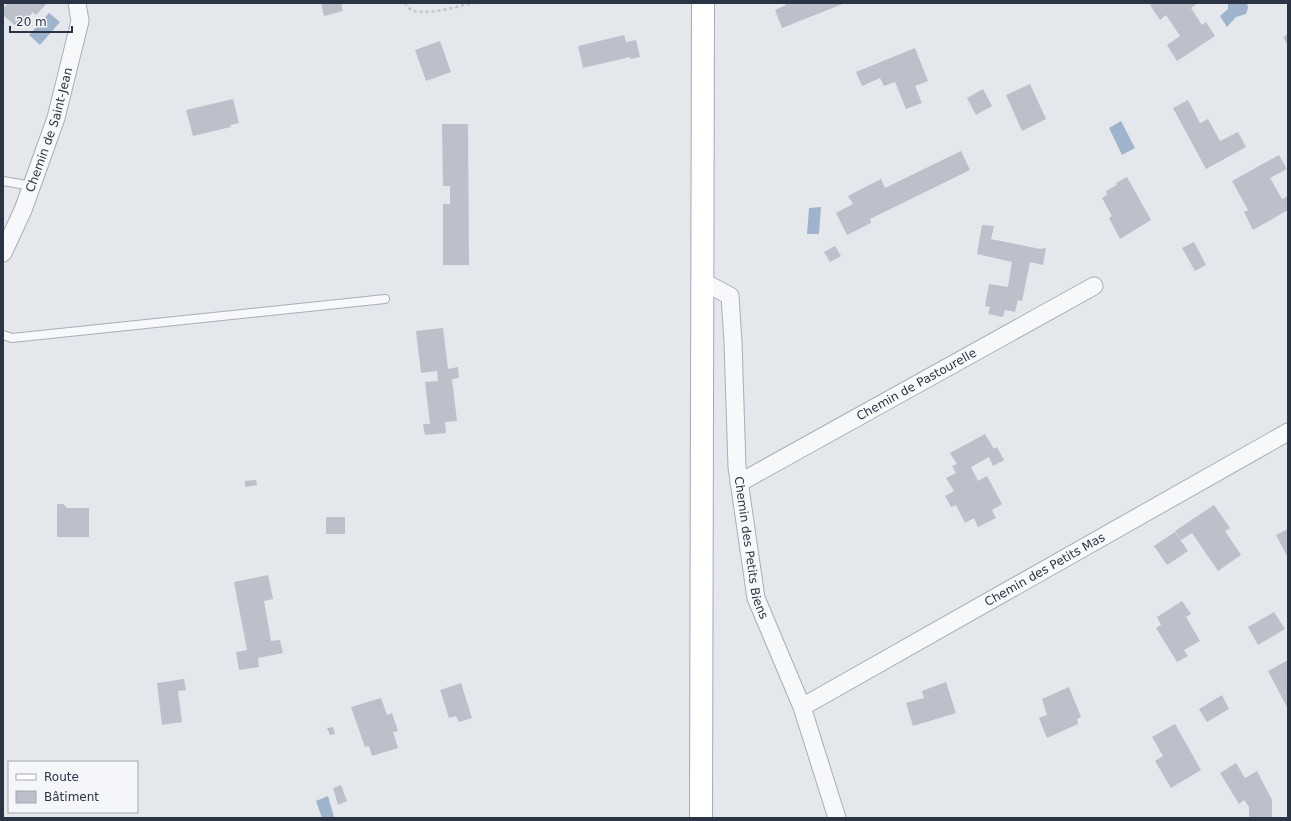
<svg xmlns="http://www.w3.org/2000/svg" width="1291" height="821" font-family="'DejaVu Sans',sans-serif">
<rect width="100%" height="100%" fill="#e4e7ec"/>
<g fill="#9fb4cc">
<path d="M1228 3H1247L1248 8 1246 14 1236 17 1227 27 1220 16 1228 9Z"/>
<path d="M49 13 60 22 40 45 29 35Z"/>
<path d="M1121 121 1135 148 1122 155 1109 128Z"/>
<path d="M821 207 819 234H807L809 208Z"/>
<path d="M328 796 334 817 332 818H322L316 801Z"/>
</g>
<g fill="#bbc0ca">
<path d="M8 3H47L36 15 33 12 18 28 3 15V9Z"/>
<path d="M321 3H341L343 11 324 16Z"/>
<path d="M785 3H845L782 28 775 10 786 5Z"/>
<path d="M1154 3H1198L1191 8 1202 25 1206 22 1215 36 1177 61 1167 45 1180 36 1166 15 1160 20 1150 5Z"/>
<path d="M1288 34V46L1283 37Z"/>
<path d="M624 35 626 42 636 40 640 57 630 59V57L583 68 578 46Z"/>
<path d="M440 41 451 72 426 81 415 50Z"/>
<path d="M915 48 928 81 915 86 922 103 906 109 895 82 884 86 880 78 862 86 856 72Z"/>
<path d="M1030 84 1046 119 1022 131 1006 95Z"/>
<path d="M983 89 992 106 976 115 967 98Z"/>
<path d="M233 99 239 123 230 125 231 127 193 136 186 110Z"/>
<path d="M1188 100 1200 123 1208 119 1220 141 1238 132 1246 147 1206 169 1173 108Z"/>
<path d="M442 124H468L469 265H443V204H450V186H443Z"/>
<path d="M961 151 970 170 870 219 871 223 847 235 836 213 853 204 848 196 881 179 885 188Z"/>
<path d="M1279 155 1287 169 1270 178 1282 199 1288 196V210L1253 230 1244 212 1248 210 1232 181Z"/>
<path d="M1127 177 1151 220 1120 239 1109 218 1112 216 1102 198 1107 195 1106 191 1117 185 1116 183Z"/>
<path d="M982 225 994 226 991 239 1040 249 1046 248 1043 265 1030 262 1022 301 1018 300 1015 312 1005 310 1003 317 988 314 990 307 985 306 989 284 1008 287 1012 262 977 254Z"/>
<path d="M1194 242 1206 265 1195 271 1182 248Z"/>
<path d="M835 246 841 256 830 262 824 252Z"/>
<path d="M443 328 448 369 458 367 459 378 452 379 457 421 445 422 446 433 425 435 423 424H430L425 382 438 381 437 371 421 373 416 331Z"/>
<path d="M985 434 994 449 997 447 1004 460 993 466 989 457 971 467 978 481 987 476 1002 504 992 510 996 518 978 527 974 518 965 523 956 505 951 507 945 496 954 491 946 478 956 473 952 466 957 464 950 453Z"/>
<path d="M256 480 257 485 245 487V481Z"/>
<path d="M57 504H63L67 508H89V537H57Z"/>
<path d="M1214 505 1230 528 1225 531 1241 555 1218 571 1192 533 1181 540 1175 531Z"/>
<rect x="326" y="517" width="19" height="17"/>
<path d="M1288 529V558L1276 535Z"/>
<path d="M1175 532 1188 551 1167 565 1154 546Z"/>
<path d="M268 575 273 599 264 601 271 641 280 640 283 653 258 658 259 667 239 670 236 652 247 650 234 582Z"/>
<path d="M1182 601 1191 614 1186 617 1200 641 1184 650 1188 656 1177 662 1156 628 1161 625 1157 617Z"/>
<path d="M1274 612 1285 629 1258 645 1248 627Z"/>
<path d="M1288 660V709L1268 671Z"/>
<path d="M184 679 186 690 178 691 182 722 162 725 157 683Z"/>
<path d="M946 682 956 713 913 726 906 703 924 698 922 691Z"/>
<path d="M461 683 472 718 459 722 456 716 449 718 440 690Z"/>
<path d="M1069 687 1081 717 1077 719 1078 724 1047 738 1039 718 1047 715 1042 699Z"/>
<path d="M1222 695 1229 709 1207 722 1199 709Z"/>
<path d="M381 698 387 715 392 713 398 731 393 732 398 748 372 756 369 746 365 747 351 707Z"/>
<path d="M1175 724 1201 770 1171 788 1155 761 1163 756 1152 737Z"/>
<path d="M333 727 335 734 330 735 327 728Z"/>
<path d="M1236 763 1245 778 1257 771 1272 800V818H1249V807L1244 800 1239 804 1220 773Z"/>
<path d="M341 785 347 801 338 805 333 788Z"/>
</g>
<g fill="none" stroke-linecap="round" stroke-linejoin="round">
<defs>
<g id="lane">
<path d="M3 181 32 186"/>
<path d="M3 335 12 338 385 299"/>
</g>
<g id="street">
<path id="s1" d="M3 253 23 210 56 118 80 21 77 3"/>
<path id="s2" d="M702 281 730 296 733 342 737 467 756 598 802 707 837 818"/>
<path id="s3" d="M739 483 1094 286"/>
<path id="s4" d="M802 707 1288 432"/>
</g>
<path id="primary" d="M701 818 703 3"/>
</defs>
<use href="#lane" stroke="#a9aeb7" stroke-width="10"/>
<use href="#street" stroke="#a9aeb7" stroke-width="19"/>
<use href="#primary" stroke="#a3abb8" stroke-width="24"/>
<path stroke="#c2c5cb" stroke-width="2.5" stroke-dasharray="3 3" stroke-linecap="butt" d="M405 3C407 6 410 10 414 11 430 15 458 6 474 3"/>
<use href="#lane" stroke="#f7f8fa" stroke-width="8"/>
<use href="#street" stroke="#f7f8fa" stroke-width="17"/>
<use href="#primary" stroke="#fff" stroke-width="22"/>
</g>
<g text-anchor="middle" stroke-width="3" stroke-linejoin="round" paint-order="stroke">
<g font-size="12" fill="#2b3445" stroke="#f4f6f9">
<text dy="4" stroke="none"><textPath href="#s1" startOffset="132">Chemin de Saint-Jean</textPath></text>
<text dy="4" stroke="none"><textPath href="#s3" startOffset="203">Chemin de Pastourelle</textPath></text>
<text dy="4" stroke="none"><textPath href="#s2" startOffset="285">Chemin des Petits Biens</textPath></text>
<text dy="4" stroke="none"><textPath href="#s4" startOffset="279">Chemin des Petits Mas</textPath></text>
</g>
</g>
<rect width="1291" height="821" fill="none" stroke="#2b3445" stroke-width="8"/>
<rect x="8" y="761" width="130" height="52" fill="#f4f6f9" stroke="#a4a8b1"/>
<rect x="16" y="774" width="20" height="6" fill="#ffffff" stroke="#a4a8b1"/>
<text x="44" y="781" font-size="12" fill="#2b3445">Route</text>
<rect x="16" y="791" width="20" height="12" fill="#bbc0ca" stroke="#a4a8b1"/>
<text x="44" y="801" font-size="12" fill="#2b3445">Bâtiment</text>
<path d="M10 26v6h62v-6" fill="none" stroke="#2b3445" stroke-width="2"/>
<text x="16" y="26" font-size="12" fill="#2b3445" stroke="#f4f6f9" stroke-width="3" paint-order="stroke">20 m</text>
</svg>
